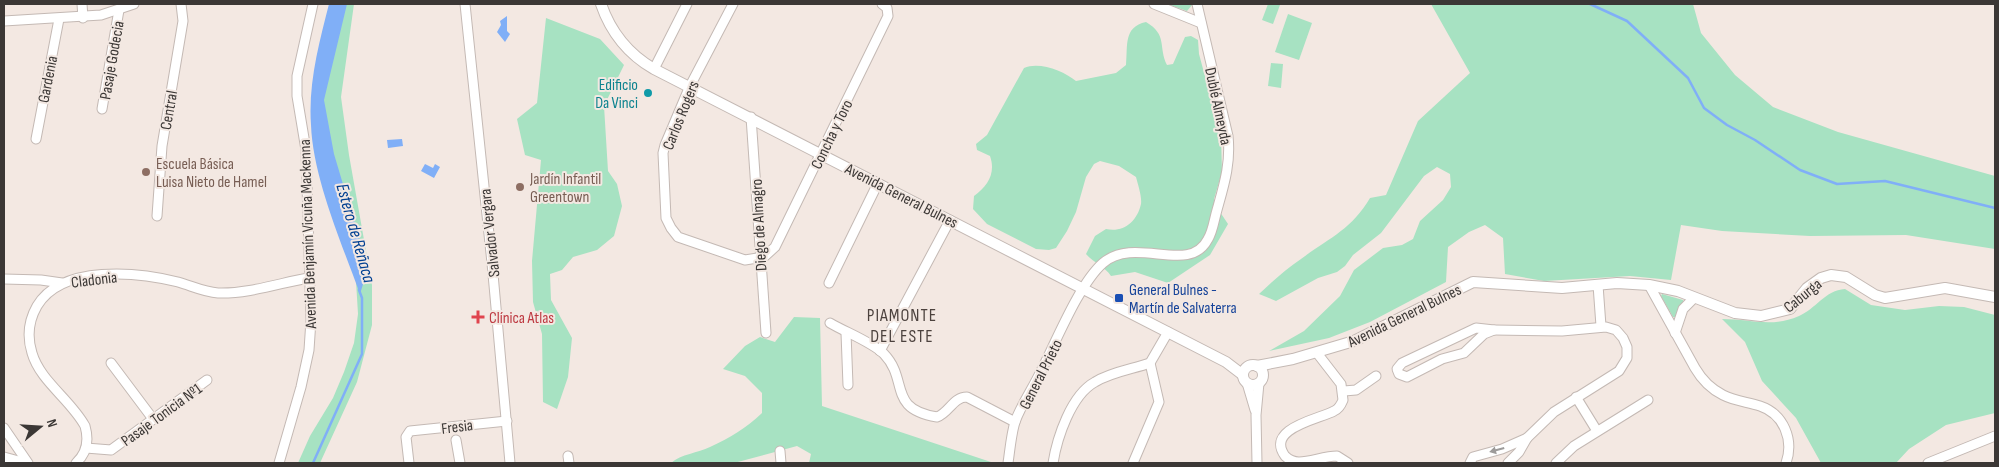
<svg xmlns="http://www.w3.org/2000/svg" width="1999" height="467" font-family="'Sofia Sans Condensed',sans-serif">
<rect width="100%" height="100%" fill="#f3e8e2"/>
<g fill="#a7e2c2">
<path d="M331 4H354L341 97 349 155 372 285V325L357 382 320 463H298L310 436 333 398 344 372 354 343 358 314 355 265 316 101Z"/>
<path d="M1167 4H1192V5L1187 11Z"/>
<path d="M1268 4 1280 5 1273 24 1262 20Z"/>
<path d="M1431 4H1693L1701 33 1735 75 1773 107 1838 132 1995 176V249L1906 235 1810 236 1722 231 1681 225 1671 280 1630 276 1544 281 1505 274 1503 238 1485 225 1469 232 1448 247 1446 282 1370 322 1329 338 1269 351 1304 331 1340 296 1354 270 1383 248 1402 245 1413 239 1420 221 1443 200 1451 187 1450 174 1437 167 1424 176 1381 233 1353 255 1345 266 1337 272 1318 278 1276 301 1259 294C1273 281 1286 269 1301 259 1329 238 1351 230 1370 198L1386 195 1418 121 1470 73Z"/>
<path d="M1288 14 1312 23 1299 60 1275 52Z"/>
<path d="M546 18 600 39 624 65 604 106 608 171 617 184 622 206 614 236 597 250 573 257 562 270 550 274 551 300 572 338 568 377 557 409 543 402 542 334 533 302 532 261 541 160 525 155 517 119 537 103Z"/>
<path d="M1146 22C1168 35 1158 47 1167 65L1173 64 1185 37 1191 36 1198 40 1199 54 1221 136 1222 172 1214 199 1216 206 1228 224 1210 255 1168 283 1135 272 1111 276C1105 267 1094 263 1086 254L1095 236 1106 229C1123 233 1137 222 1141 204 1142 196 1138 185 1136 177L1119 166 1100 161 1094 164 1086 177 1076 212 1067 231 1056 248 1049 250 1036 249 987 224 973 209 974 196C988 186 996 173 990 156L977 150 976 144 987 135 1024 68C1039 61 1064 71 1076 81L1116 73 1126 65C1128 46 1123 27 1146 22Z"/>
<path d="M1271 63 1283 64 1281 88 1268 86Z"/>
<path d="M1845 289 1871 305 1905 310 1939 306 1964 307 1995 315V413L1946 425 1909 449 1896 463H1821L1796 418 1762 381 1745 342 1722 319C1751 319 1771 328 1799 316 1816 309 1825 290 1845 289Z"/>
<path d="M1662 294 1683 300 1684 303 1675 317H1673L1661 296Z"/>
<path d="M794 317 820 318 822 406 994 463H809L811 454 797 446 734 463H671C681 454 698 453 710 447 730 438 746 428 762 413V393L745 376 723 369 745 346 760 337 775 342Z"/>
</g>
<g fill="#80aff7">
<path d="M329 4H347L324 100 334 154 368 268 360 294C342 244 313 178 311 125 308 84 319 43 329 4Z"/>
<path d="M507 16V31L510 34 505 42 497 32 501 25 500 21Z"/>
<path d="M402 139 403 146 388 148 387 140Z"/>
<path d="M425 164 433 168 435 164 440 167 434 178 421 171Z"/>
</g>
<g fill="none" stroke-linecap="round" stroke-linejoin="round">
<g stroke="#80aff7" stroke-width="2.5">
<path d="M1590 4 1627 21 1688 78 1704 108 1727 125 1755 140 1800 170 1837 184 1885 181 1995 208"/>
<path d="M313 463 362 354V298L359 290"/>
</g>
<defs>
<g id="minor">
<path d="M82 4 83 18"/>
<path d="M465 4 492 263 510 463"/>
<path d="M733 4 690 86 665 145 663 153 666 218 671 228 678 237 745 260 764 257 775 247 888 16 887 8 882 4"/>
<path d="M1154 4 1201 23"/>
<path d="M4 21 101 15 134 4"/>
<path d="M654 69 687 4"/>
<path d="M102 109 119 10"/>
<path d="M751 117 766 333"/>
<path d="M36 139 59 19"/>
<path d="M157 216 162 146 183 21 181 4"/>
<path d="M4 279 41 280 62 283"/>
<path d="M829 283 878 183"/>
<path d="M1598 285 1601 326"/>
<path d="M1649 285 1695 368C1702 380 1711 389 1723 395 1735 401 1748 402 1760 406 1784 414 1794 440 1786 463"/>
<path d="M830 323C845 332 872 342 884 354 909 380 887 409 937 417 949 413 953 397 967 397L1015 422"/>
<path d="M1476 328 1494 330 1484 334 1464 353 1442 359 1407 377 1399 374 1397 369 1402 363Z"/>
<path d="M846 333 848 385"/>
<path d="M1675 333 1683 309 1694 298"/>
<path d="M880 351 950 220"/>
<path d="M1317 353 1341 384 1343 400C1341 405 1339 409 1334 411 1320 419 1265 428 1285 456 1289 460 1294 462 1299 462 1311 462 1324 456 1337 456L1348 463"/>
<path d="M111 363 153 419"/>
<path d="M1247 383 1255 410"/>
<path d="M1344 391 1356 390 1376 376"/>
<path d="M1576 397 1597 431"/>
<path d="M4 428 28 463"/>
<path d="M456 440 460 463"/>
<path d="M86 448 111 450 207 380"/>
<path d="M780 451 781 463"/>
<path d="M568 456 569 463"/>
<path d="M4 457 26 463"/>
<path d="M76 463C87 453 89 440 85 426 71 400 40 381 32 353 27 337 29 320 37 306 62 264 138 272 178 282 192 286 204 292 218 293 248 294 280 283 308 278"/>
<path d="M279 463 301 387 309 350 311 320 306 150 297 96V76L313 4"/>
<path d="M409 463 406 437 410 431 507 421"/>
<path d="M1008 463C1010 450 1011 435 1015 422 1021 405 1033 388 1041 371 1056 342 1079 284 1103 263 1136 235 1189 276 1208 239 1213 231 1214 220 1217 210 1224 185 1231 163 1228 136L1197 4"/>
<path d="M1053 463C1057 438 1071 395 1095 382 1111 372 1133 369 1150 363L1168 332"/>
<path d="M1133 463 1159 402 1150 363"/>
<path d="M1257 463 1256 415 1259 383"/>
<path d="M1470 463 1473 457 1502 449 1527 438 1554 412 1619 371 1627 358V347L1623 338 1616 330 1606 327 1562 331 1494 330"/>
<path d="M1508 463 1519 452 1527 438"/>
<path d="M1556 463 1574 446 1648 400"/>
<path d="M1928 463 1995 436"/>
</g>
<g id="tertiary">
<path d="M601 4C611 33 628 54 654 69L1226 362 1243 375"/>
<circle cx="1253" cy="375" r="10"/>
<path d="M1257 366 1293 359 1354 341 1473 282 1562 288 1617 283 1649 285 1678 291 1735 313 1761 316 1790 309 1807 288 1821 278 1831 275 1846 277 1875 295 1885 298 1945 288 1995 297"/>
</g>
</defs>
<use href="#minor" stroke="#c4b9b4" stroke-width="11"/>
<use href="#tertiary" stroke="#c4b9b4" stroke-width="12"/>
<use href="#minor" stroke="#fff" stroke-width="9"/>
<use href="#tertiary" stroke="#fff" stroke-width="10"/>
</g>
<defs><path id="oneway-solid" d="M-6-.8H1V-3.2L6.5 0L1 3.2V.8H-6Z" transform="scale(1.25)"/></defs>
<use fill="#9d9b9a" href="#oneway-solid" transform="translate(1497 450) rotate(165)"/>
<circle fill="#0f9aa8" stroke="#f3e8e2" stroke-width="2" cx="648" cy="93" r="5"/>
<g fill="#8d6e63" stroke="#f3e8e2" stroke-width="2">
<circle cx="146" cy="172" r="5"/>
<circle cx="520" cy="187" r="5"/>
</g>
<rect fill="#1a4fb4" stroke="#f3e8e2" stroke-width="2" x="1114" y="293" width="10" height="10" rx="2.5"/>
<path fill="#e0444e" stroke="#f3e8e2" stroke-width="2" d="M475.5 309.5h5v5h5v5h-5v5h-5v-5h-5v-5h5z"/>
<g text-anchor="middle" stroke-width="4" stroke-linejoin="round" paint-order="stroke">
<g font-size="16" fill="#3b3735" stroke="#f3e8e2">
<text transform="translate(111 60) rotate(-80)" y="6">Pasaje Godecia</text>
<text transform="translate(47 79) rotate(-79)" y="6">Gardenia</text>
<text transform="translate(1219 106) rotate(78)" y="6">Dublé Almeyda</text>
<text transform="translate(168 110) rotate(-80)" y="6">Central</text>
<text transform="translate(680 115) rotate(-68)" y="6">Carlos Rogers</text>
<text transform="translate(831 134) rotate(-64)" y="6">Concha y Toro</text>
<text transform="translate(902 195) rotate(27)" y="6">Avenida General Bulnes</text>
<text transform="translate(758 225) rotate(-93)" y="6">Diego de Almagro</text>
<text transform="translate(489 233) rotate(-96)" y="6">Salvador Vergara</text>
<text transform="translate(307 234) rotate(-92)" y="6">Avenida Benjamín Vicuña Mackenna</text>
<text transform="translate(94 279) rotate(-7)" y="6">Cladonia</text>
<text transform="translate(1802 295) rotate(-39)" y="6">Caburga</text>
<text transform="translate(1404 315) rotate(-26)" y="6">Avenida General Bulnes</text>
<text transform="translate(1040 374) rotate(-63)" y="6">General Prieto</text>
<text transform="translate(161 414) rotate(-36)" y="6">Pasaje Tonicia Nº1</text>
<text transform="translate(457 426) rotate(-7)" y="6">Fresia</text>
</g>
<g font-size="16" fill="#0d838f" stroke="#f3e8e2" text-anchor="end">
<text x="638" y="90">Edificio<tspan x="638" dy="18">Da Vinci</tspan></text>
</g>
<g font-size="16" fill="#785e54" stroke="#f3e8e2" text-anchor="start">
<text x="156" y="169">Escuela Básica<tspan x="156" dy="18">Luisa Nieto de Hamel</tspan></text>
<text x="530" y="184">Jardín Infantil<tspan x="530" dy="18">Greentown</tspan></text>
</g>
<g font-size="16" fill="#164399" stroke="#f3e8e2" text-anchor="start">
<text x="1129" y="295">General Bulnes -<tspan x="1129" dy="18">Martín de Salvaterra</tspan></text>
</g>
<g font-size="16" fill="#be3a42" stroke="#f3e8e2" text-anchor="start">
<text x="489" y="323">Clínica Atlas</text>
</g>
<g font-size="18" font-style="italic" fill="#024092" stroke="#f3e8e2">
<text transform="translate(356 233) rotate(74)" y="6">Estero de Reñaca</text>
</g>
<g font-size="18" letter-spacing="1" fill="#4c423e" stroke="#f3e8e2">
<text x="902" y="321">PIAMONTE<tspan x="902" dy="21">DEL ESTE</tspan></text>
</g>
</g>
<rect width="1999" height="467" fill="none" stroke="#3b3735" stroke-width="10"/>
<g transform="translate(40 427) rotate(72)" stroke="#f3e8e2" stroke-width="4" paint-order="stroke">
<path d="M0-4L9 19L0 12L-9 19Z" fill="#3b3735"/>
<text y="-8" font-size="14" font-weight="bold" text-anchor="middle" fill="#3b3735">N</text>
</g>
</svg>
